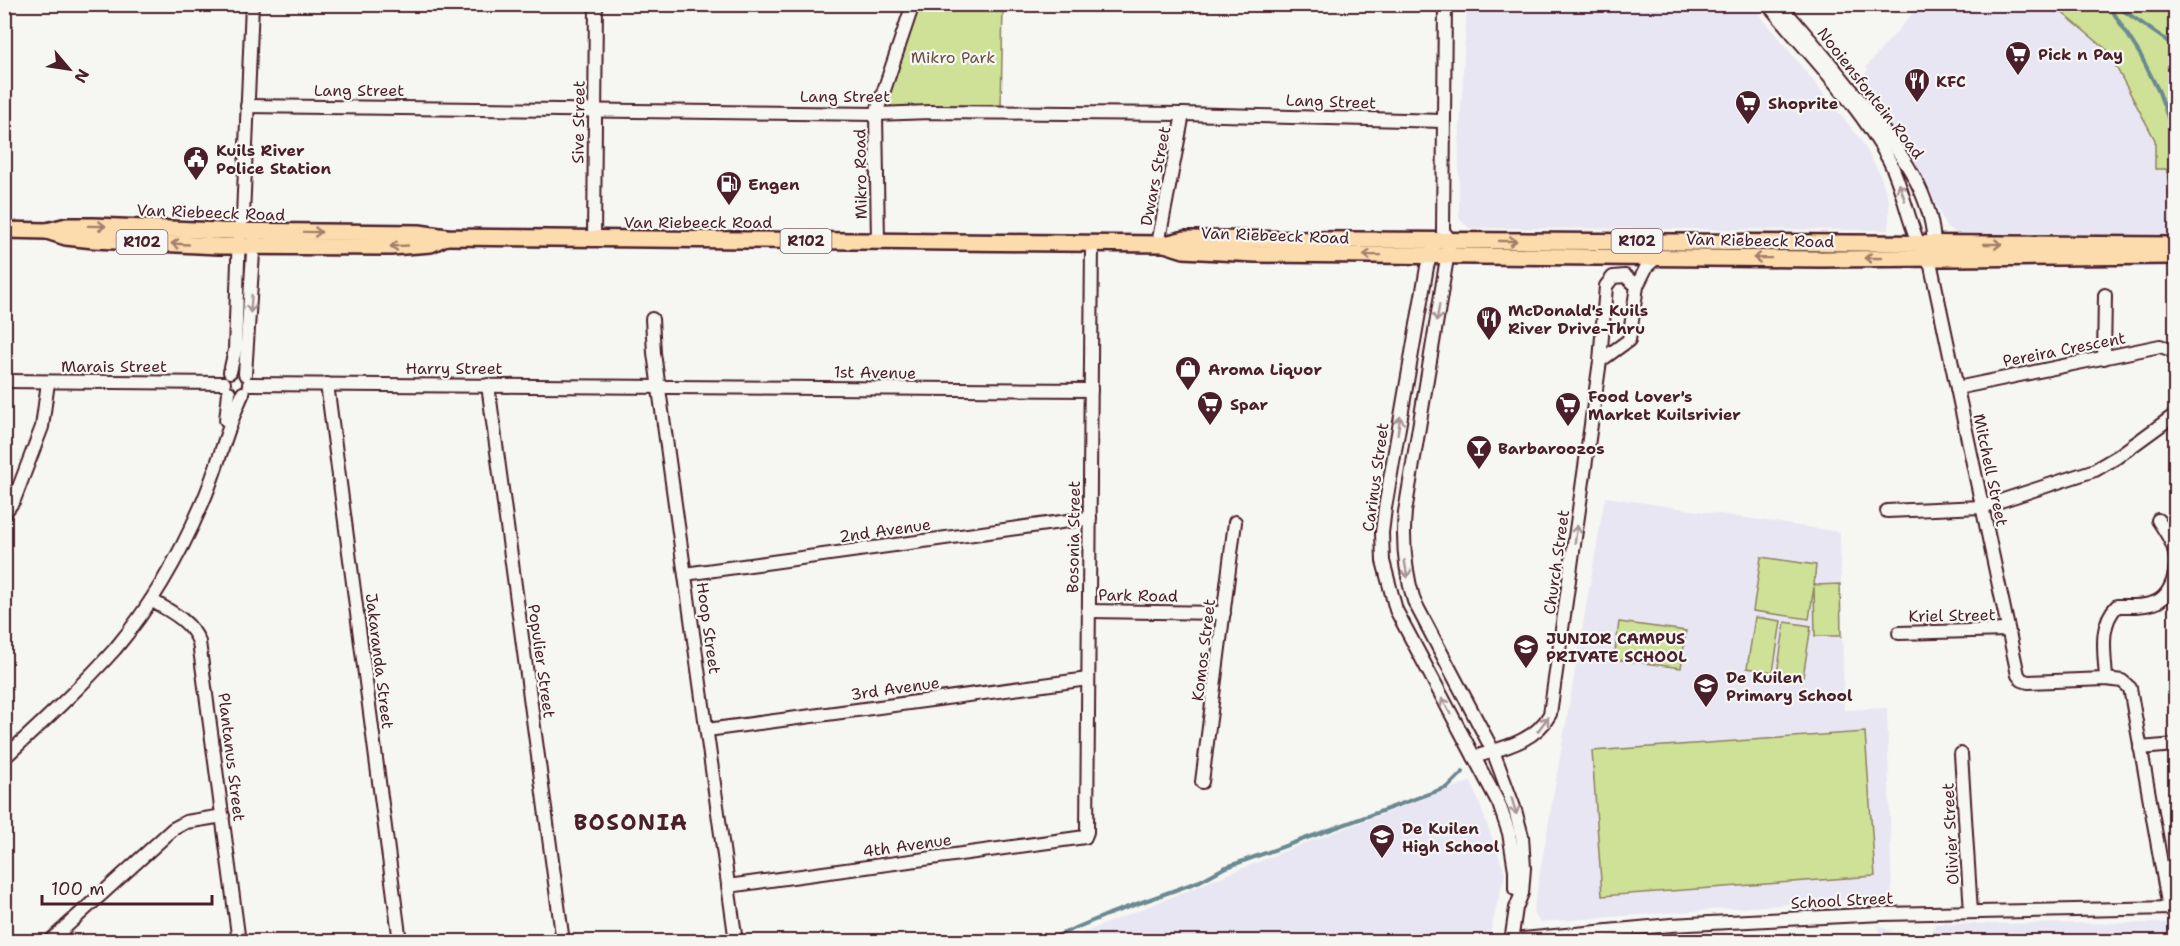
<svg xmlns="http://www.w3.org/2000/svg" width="2180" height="946" font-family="'Shantell Sans',sans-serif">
<rect width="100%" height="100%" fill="#f6f6f2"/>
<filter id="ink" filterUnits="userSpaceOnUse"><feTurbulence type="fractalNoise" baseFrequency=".0167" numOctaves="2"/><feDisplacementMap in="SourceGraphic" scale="12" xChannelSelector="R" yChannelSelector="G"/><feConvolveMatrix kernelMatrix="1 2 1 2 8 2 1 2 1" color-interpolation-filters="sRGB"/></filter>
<g filter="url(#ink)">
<g fill="#e9e6f3">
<path d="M1752 5 1861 140 1880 174 1889 201V230L1469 228 1459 218V144L1467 5Z"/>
<path d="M1920 5H2053L2107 50 2155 140V169H2166L2175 197V235L1957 233 1946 227 1926 181 1911 156 1860 91V79L1868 70 1866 67Z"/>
<path d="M1605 497 1840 532 1844 710 1887 708 1892 897 1540 922 1533 913Z"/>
<path d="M1471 781 1505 873 1488 941H1063L1295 847Z"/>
<path d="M2175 923V942L1880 941 1878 925 1903 937 1932 936 1934 924Z"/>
</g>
<g fill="#cee196" stroke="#8c8060" stroke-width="1.5">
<path d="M919 5H1003L1001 108 893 107 887 103V96Z"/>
<path d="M2053 5H2175V197L2166 169H2155V140L2107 50Z"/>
<path d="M1761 557 1816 565 1814 585 1840 584 1841 636H1815L1814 587 1809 619 1753 611Z"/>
<path d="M1755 617 1781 621 1773 672 1747 668Z"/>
<path d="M1619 622 1686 631 1681 668 1614 659Z"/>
<path d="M1785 622 1811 626 1803 677 1777 673Z"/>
<path d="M1865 732 1875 876 1602 896 1592 751Z"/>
</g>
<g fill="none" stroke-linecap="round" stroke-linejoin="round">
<g stroke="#6a8991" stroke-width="4">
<path d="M2108 4 2141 56 2159 92 2176 140"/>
<path d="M2114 4 2176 47"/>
<path d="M1042 942 1109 914 1200 881 1224 868 1448 787 1463 772"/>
</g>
<defs>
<g id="minor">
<path d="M1445 4 1443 231 1450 240 1405 512C1402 544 1405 571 1414 601L1493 751 1515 810 1522 836 1524 868 1522 893 1516 908 1511 942"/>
<path d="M1768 4C1809 55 1858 102 1889 160 1906 193 1909 235 1931 266L2018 675 2022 680 2028 682 2106 679 2122 681 2130 688 2169 908"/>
<path d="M1779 4C1805 33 1830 63 1854 93 1889 138 1935 189 1934 250"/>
<path d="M247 106 876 114 930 112 1183 114 1443 121"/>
<path d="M594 240 596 4"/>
<path d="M878 242 876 114 913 4"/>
<path d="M1158 244 1183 114"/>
<path d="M1433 248 1427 267 1385 508 1382 533 1383 561 1396 610 1499 804 1509 833 1515 870V889"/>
<path d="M1637 286 1647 266 1657 257"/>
<path d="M652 319 654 353 736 942"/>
<path d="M2104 358 2105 295"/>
<path d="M230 372 235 350 239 232 243 216 252 4"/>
<path d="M245 374 254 238"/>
<path d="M4 381 224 383"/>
<path d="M249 384 1091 390"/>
<path d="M327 384 400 942"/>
<path d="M488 385 563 942"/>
<path d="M1957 388 2160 346 2169 349 2176 354"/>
<path d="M226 420 229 392"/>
<path d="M1887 511 1982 507 2095 470 2117 457 2176 414"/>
<path d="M4 514 14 500 42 427 48 382"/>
<path d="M685 574 1090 518"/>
<path d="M151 600C170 611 191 621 199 642L239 942"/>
<path d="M1088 611 1224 613"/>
<path d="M1899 633 2007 630"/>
<path d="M2106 679C2105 655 2098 625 2117 606 2127 606 2140 607 2150 604 2172 600 2180 568 2174 549 2171 539 2164 529 2158 520"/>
<path d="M707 730 1088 679"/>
<path d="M2140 748 2176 745"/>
<path d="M1961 754 1971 912"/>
<path d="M1474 757C1503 748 1535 742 1550 714L1600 361 1606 286 1613 277 1625 276 1637 286 1629 340 1600 361"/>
<path d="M4 758C42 723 81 687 115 649 151 606 180 555 202 504 218 468 226 429 243 393"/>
<path d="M1202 782 1235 522"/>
<path d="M728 886 1085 837 1087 832 1092 243"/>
<path d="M1511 940 1671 925 1882 914 2174 908"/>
<path d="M49 942 173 829 186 822 223 816"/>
</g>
<g id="major">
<path d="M4 230 47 231 67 226H94L220 231 419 233 446 237 1165 244 1185 239 2176 245"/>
<path d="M47 231 66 237 94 240 219 246 391 247 431 244 446 237"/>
<path d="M1165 244 1184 250 1255 254 1821 259 2176 256"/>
</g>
</defs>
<use href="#minor" stroke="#4a1f2b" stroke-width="16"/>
<use href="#major" stroke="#4a1f2b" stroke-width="20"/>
<use href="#minor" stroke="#f6f6f2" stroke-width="12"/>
<use href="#major" stroke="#fcdcac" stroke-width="15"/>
</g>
<defs><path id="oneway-shaft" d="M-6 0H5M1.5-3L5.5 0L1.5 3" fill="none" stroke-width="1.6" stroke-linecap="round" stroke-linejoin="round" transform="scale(1.5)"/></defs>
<g stroke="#a99598">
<use href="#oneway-shaft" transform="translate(1902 192) rotate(-109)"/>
<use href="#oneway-shaft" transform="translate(251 304) rotate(94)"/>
<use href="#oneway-shaft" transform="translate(1438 313) rotate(99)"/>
<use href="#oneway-shaft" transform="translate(1399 425) rotate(-81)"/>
<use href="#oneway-shaft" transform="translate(1576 534) rotate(-82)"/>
<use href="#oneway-shaft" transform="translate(1406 569) rotate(80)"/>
<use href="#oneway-shaft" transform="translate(1446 706) rotate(-119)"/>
<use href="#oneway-shaft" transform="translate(1543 724) rotate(-53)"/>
<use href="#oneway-shaft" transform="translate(1514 806) rotate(73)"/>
</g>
<g stroke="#a37e6c">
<use href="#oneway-shaft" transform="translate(97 226) rotate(1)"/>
<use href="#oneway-shaft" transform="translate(313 232) rotate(1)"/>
<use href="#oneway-shaft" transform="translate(1508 241)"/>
<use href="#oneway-shaft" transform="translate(180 244) rotate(-177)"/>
<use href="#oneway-shaft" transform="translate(1993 244)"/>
<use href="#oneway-shaft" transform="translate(399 246) rotate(177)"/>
<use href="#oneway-shaft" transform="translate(1372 255) rotate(-179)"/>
<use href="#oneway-shaft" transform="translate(1762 258) rotate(-179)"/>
<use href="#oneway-shaft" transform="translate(1873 258) rotate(180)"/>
</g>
</g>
<defs>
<symbol id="supermarket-pin" viewBox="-11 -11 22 30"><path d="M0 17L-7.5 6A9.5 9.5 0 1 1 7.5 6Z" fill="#4a1f2b" stroke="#f6f6f2"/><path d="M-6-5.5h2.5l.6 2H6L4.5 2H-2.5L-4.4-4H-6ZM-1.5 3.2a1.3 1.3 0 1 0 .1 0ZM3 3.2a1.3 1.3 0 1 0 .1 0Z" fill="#fff"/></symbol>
<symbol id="restaurant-pin" viewBox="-11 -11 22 30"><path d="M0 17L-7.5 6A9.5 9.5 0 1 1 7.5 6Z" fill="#4a1f2b" stroke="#f6f6f2"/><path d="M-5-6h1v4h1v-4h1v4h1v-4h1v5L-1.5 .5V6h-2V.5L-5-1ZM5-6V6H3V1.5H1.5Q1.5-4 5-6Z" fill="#fff"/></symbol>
<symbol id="civic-pin" viewBox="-11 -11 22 30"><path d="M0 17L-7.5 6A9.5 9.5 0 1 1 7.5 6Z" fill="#4a1f2b" stroke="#f6f6f2"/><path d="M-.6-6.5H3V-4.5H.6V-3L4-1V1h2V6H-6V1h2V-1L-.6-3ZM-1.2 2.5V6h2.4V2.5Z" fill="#fff"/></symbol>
<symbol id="fuel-pin" viewBox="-11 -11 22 30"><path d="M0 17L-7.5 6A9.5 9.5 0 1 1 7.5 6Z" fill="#4a1f2b" stroke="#f6f6f2"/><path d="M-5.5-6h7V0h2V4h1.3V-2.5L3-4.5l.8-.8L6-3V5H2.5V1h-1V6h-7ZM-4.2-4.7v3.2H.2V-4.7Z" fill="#fff"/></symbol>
<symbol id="shop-pin" viewBox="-11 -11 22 30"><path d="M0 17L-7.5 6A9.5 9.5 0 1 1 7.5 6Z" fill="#4a1f2b" stroke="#f6f6f2"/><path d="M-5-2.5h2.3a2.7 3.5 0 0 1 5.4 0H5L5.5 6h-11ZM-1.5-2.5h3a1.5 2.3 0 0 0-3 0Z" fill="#fff"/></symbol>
<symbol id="bar-pin" viewBox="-11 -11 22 30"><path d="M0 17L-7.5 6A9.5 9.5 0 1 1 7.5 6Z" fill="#4a1f2b" stroke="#f6f6f2"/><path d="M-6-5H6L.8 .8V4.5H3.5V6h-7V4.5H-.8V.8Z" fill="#fff"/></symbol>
<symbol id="school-pin" viewBox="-11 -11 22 30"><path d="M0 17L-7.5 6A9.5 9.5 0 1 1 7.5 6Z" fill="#4a1f2b" stroke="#f6f6f2"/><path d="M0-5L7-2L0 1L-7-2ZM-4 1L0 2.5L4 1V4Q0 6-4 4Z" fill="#fff"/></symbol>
</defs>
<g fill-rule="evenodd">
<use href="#supermarket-pin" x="2003" y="39" width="30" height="40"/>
<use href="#restaurant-pin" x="1902" y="66" width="30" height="40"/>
<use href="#supermarket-pin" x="1733" y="88" width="30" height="40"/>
<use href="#civic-pin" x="181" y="144" width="30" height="40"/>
<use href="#fuel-pin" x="714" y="169" width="30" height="40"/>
<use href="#restaurant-pin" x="1474" y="304" width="30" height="40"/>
<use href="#shop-pin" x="1173" y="354" width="30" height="40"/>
<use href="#supermarket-pin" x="1195" y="389" width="30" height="40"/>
<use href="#supermarket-pin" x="1553" y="390" width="30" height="40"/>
<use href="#bar-pin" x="1464" y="433" width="30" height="40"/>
<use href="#school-pin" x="1511" y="632" width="30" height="40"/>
<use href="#school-pin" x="1691" y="671" width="30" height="40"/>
<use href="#school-pin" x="1367" y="822" width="30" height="40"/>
</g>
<g text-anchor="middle" stroke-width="4.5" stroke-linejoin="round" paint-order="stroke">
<g fill="#f6f6f2" stroke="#7e6067" stroke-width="1.5">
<rect x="780.5" y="229" width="51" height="24" rx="4.5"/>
<rect x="1611.5" y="229" width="51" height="24" rx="4.5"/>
<rect x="116.5" y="230" width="51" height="24" rx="4.5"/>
</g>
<g font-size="15" font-weight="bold" fill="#4a1f2b">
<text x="806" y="246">R102</text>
<text x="1637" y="246">R102</text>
<text x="142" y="247">R102</text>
</g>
<g font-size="16" font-weight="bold" fill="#4a1f2b" stroke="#f6f6f2" text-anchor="start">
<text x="2038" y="60">Pick n Pay</text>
<text x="1936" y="87">KFC</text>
<text x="1768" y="109">Shoprite</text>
<text x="216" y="156">Kuils River<tspan x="216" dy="18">Police Station</tspan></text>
<text x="748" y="190">Engen</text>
<text x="1508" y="316">McDonald's Kuils<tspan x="1508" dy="18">River Drive-Thru</tspan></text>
<text x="1208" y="375">Aroma Liquor</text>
<text x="1588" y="402">Food Lover's<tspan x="1588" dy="18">Market Kuilsrivier</tspan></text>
<text x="1230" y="410">Spar</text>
<text x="1498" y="454">Barbaroozos</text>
<text x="1546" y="644">JUNIOR CAMPUS<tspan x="1546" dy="18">PRIVATE SCHOOL</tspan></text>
<text x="1726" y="683">De Kuilen<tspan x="1726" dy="18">Primary School</tspan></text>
<text x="1402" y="834">De Kuilen<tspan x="1402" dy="18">High School</tspan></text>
</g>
<g font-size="16" fill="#6b5046" stroke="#f6f6f2">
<text x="953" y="63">Mikro Park</text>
</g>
<g font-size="16" fill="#4a1f2b" stroke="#f6f6f2">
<text x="359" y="96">Lang Street</text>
<text transform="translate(1871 93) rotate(52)" y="6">Nooiensfontein Road</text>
<text x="845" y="102">Lang Street</text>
<text transform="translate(1331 101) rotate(2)" y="6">Lang Street</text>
<text transform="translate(578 122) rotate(-89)" y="6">Sive Street</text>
<text transform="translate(860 174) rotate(-91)" y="6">Mikro Road</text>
<text transform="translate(1155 176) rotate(-79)" y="6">Dwars Street</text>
<text transform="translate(211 212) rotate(2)" y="6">Van Riebeeck Road</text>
<text x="698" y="228">Van Riebeeck Road</text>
<text transform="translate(1275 235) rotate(2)" y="6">Van Riebeeck Road</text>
<text transform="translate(1760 240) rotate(1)" y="6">Van Riebeeck Road</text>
<text transform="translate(2064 349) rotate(-11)" y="6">Pereira Crescent</text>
<text x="114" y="372">Marais Street</text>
<text x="454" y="374">Harry Street</text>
<text transform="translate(875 372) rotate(1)" y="6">1st Avenue</text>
<text transform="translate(1991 470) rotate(78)" y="6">Mitchell Street</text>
<text transform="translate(1375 477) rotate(-82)" y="6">Carinus Street</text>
<text transform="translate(885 530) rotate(-8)" y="6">2nd Avenue</text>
<text transform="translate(1073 537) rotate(-89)" y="6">Bosonia Street</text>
<text transform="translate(1556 562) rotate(-82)" y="6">Church Street</text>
<text transform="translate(1138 595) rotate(1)" y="6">Park Road</text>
<text transform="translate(1952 615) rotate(-1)" y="6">Kriel Street</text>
<text transform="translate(709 628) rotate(82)" y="6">Hoop Street</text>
<text transform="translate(1203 650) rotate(-83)" y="6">Komos Street</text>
<text transform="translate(380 661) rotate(83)" y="6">Jakaranda Street</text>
<text transform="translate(542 661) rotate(82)" y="6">Populier Street</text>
<text transform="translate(895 688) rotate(-8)" y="6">3rd Avenue</text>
<text transform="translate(232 757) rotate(83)" y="6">Plantanus Street</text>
<text transform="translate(1950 834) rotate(-93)" y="6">Olivier Street</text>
<text transform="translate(907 845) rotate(-8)" y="6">4th Avenue</text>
<text transform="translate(1842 900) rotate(-3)" y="6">School Street</text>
</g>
<g font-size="22" font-weight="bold" letter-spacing="1.5" fill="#4a1f2b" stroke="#f6f6f2">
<text x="631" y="830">BOSONIA</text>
</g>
</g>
<rect width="2180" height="946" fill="none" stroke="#f6f6f2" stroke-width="24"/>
<rect x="12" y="12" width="2156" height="922" fill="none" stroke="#4a1f2b" stroke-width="2" filter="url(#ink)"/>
<g transform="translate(69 69) rotate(119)" stroke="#f6f6f2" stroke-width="4.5" paint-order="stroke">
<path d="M0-4.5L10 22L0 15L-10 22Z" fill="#4a1f2b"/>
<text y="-9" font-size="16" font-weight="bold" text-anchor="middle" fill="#4a1f2b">N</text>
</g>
<path d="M42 895v9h170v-9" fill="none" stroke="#4a1f2b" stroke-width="3"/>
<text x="51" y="895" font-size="18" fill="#4a1f2b" stroke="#f6f6f2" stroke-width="4.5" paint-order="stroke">100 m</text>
</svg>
